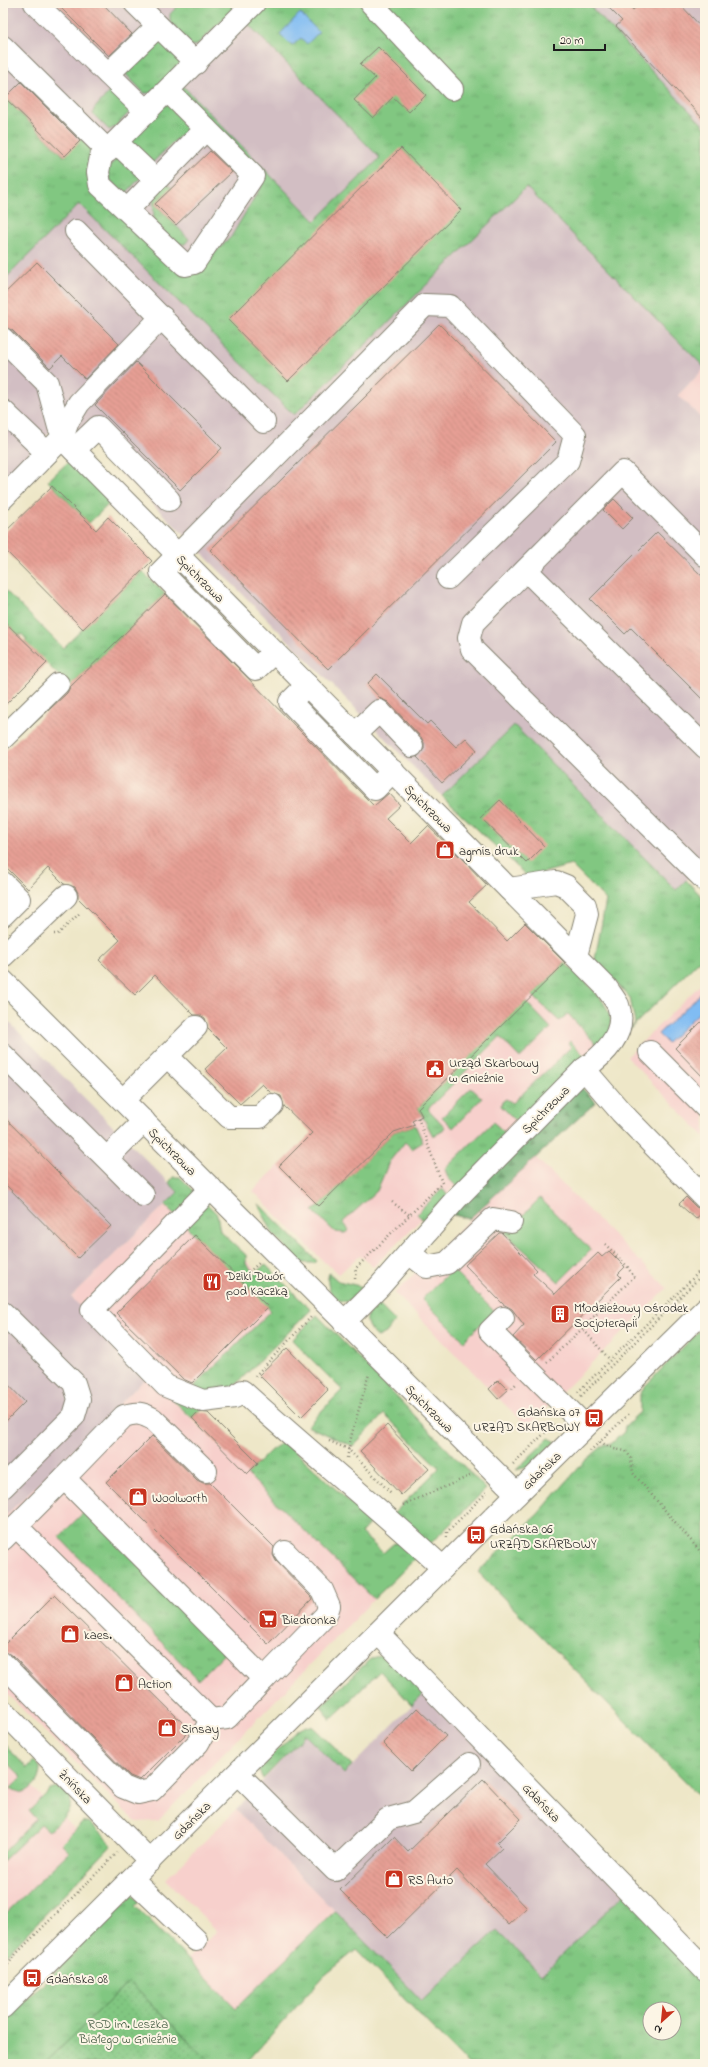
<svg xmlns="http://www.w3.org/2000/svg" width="708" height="2067" font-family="'Indie Flower',sans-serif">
<defs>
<pattern id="grass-tufts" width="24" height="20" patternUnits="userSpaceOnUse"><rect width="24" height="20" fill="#81c781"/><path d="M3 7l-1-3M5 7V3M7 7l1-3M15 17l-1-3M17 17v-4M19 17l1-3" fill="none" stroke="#6faa6f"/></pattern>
<pattern id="forest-firs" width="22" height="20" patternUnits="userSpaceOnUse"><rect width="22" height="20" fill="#68ac6f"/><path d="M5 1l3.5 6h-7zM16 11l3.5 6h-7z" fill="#558b5a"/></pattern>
<pattern id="garden-dots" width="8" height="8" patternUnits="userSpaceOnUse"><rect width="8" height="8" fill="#81c781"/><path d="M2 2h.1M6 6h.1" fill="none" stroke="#6faa6f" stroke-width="1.8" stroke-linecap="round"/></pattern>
<pattern id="building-back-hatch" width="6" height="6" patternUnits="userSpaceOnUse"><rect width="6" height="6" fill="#e69f94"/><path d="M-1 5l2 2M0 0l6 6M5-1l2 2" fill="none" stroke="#c5887f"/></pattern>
</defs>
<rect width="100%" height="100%" fill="#fcf5e5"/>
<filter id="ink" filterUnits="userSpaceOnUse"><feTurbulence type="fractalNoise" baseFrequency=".025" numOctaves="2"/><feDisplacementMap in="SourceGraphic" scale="8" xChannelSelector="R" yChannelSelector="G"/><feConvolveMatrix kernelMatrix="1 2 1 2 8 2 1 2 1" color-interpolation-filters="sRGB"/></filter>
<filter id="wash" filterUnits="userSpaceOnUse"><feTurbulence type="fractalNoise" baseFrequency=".012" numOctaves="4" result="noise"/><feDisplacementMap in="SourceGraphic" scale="16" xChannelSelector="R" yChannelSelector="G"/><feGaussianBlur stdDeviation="0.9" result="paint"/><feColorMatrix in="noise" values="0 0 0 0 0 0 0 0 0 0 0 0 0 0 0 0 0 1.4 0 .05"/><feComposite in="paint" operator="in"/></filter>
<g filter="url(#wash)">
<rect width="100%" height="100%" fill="#eee7c8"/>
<g fill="#f7d0cc">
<path d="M705 368V422L678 395Z"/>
<path d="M525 923 602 999 610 1033 373 1267 360 1255 339 1274 324 1262 253 1191Z"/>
<path d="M705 980V1137L627 1057Z"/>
<path d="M534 1156 667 1288 527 1427 395 1293Z"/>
<path d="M178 1192 303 1318 230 1390 200 1394 148 1376 374 1599 158 1821 136 1822 3 1690V1518L148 1376 71 1297Z"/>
<path d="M3 1758 84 1838 3 1916Z"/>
<path d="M236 1810 335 1911 236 2008 188 1959 217 1931 166 1879Z"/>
</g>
<g fill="#d2bec3">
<path d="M3 3H383L526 187 705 368 678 395 705 422V862L676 890 514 725 442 796 178 529 64 417 3 480Z"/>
<path d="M587 3H698L705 10V127Z"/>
<path d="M3 1016 178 1192 71 1297 148 1376 3 1518Z"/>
<path d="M426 1691 624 1894 541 1975 497 1930 422 2001 236 1810 305 1735 344 1774Z"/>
</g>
<g fill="url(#grass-tufts)" stroke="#4e724e" fill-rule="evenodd">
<path d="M181 3H240L196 46 191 45 170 21V14Z"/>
<path d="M265 3H587L705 127V368L526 187 294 415 79 204 3 281V89L8 95 5 98 64 156 81 139 90 146 88 176 188 275H192L231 237 266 178 178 89 182 85 315 221 380 158 246 22Z"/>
<path d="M155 36 181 62 150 93H144L122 70Z"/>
<path d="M110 91 131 111 113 128 109 130 93 114 94 109Z"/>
<path d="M166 100 193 123 150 165 131 147 130 137Z"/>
<path d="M117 158 142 176 125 194 110 180 107 169Z"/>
<path d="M167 184 172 188 155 204 189 239 185 244C172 245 162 229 154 220L153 194Z"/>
<path d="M67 463 76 464 112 501 89 523 48 481Z"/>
<path d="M142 571 165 594 70 687 25 642 27 640 22 634 19 636 3 620V588L63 648Z"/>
<path d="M514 725 676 890 686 880 705 900V955L613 1046 635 1023 630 998 595 959 606 900 571 865 528 877 442 796Z"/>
<path d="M565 963C582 980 617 1004 610 1032 609 1037 603 1043 600 1048L568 1014 559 1021 532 995Z"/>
<path d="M525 1001 551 1028 520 1058 500 1037 428 1109 445 1127 441 1132 433 1136 418 1108Z"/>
<path d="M570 1041 585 1056 521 1126 501 1106 502 1102 506 1099 513 1103 571 1047 568 1043Z"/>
<path d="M471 1088 482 1098 453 1128 442 1117Z"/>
<path d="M493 1122 511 1138 459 1189 448 1178 445 1169Z"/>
<path d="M415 1125 423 1142 412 1149 405 1142 389 1162 377 1191 343 1222 349 1230 345 1233 335 1232 313 1211 394 1132Z"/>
<path d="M173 1177H180L217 1214 220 1231 246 1255V1264L256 1274 265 1264 311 1310 230 1390 200 1394 193 1387 271 1311 165 1205 178 1192 169 1183Z"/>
<path d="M442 1189 450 1196 425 1222 417 1214Z"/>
<path d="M258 1203 317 1261 315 1263H301L273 1234Z"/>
<path d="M329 1273 338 1281 368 1288C363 1292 357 1298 352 1300 335 1307 324 1287 329 1273Z"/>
<path d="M376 1302 395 1321 386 1333 378 1337C362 1325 365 1315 376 1302Z"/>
<path d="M317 1315 486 1489 428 1546 392 1515 439 1468 384 1414 353 1446 307 1426 342 1390 292 1340Z"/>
<path d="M705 1325V1802L478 1572 538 1514 584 1462 605 1444H611L624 1432 625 1426 640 1412V1394L646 1385Z"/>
<path d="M161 1388 203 1407 192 1418Z"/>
<path d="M549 1438 555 1442 528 1467 516 1470Z"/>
<path d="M284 1441 371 1522 361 1533 383 1553 393 1544 404 1540 420 1554 374 1599 247 1474 270 1451Z"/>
<path d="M85 1511 225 1653 198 1680 59 1537Z"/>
<path d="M380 1655 394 1659 426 1691 412 1705 380 1671 330 1720 321 1706 369 1660Z"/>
<path d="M306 1726 313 1727 352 1765 344 1774 305 1735 263 1779 258 1769 297 1731Z"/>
<path d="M3 1743 27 1768 34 1761 40 1767C40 1780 35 1787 23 1793L10 1789 22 1777 3 1758Z"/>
<path d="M57 1788 69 1794C76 1811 60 1820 49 1831L41 1824 3 1861V1853L36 1819 29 1811 50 1790Z"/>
<path d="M89 1822 112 1845 3 1958V1916L69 1852 61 1844 82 1823Z"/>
<path d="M624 1894 705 1975V2064H468L356 1950 324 1976 245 2064H212L129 1982 44 2064H3V2023L133 1895 139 1902 135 1906 236 2008 335 1911 422 2001 497 1930 541 1975ZM650 2009H674V2033H650Z"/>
</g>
<path fill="url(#forest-firs)" stroke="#426446" d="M577 1083 596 1102 469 1219 443 1212Z"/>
<path fill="url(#garden-dots)" stroke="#4e724e" d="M129 1982 212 2064H44Z"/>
<g fill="#81c781" stroke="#4e724e">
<path d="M540 1198 591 1250 559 1282 505 1233Z"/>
<path d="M452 1269 494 1311 464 1341 422 1299Z"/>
</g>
<g fill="#80bcf3" stroke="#4e6c88">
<path d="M300 13 319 32 307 44 301 38 292 46 280 34Z"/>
<path d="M705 990V1007L667 1043 658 1034Z"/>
</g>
<g id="blocks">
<g fill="url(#building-back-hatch)">
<path d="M56 3H102L132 34 109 56Z"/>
<path d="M604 3H626L633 10 641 3H679L705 31V121L616 26 622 21Z"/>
<path d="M378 47 426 95 409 112 393 97 373 118 354 100 375 78 360 64Z"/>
<path d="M21 82 80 141 65 156 5 98Z"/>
<path d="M401 148 461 210 288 381 228 320Z"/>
<path d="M210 151 232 172 176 225 155 204Z"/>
<path d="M37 262 119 344 85 379 62 356 50 368 12 330 3 327V295Z"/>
<path d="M439 324 556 442 328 669 210 550Z"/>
<path d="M136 362 222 448 180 490 95 405Z"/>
<path d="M52 486 96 530 108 517 152 561 83 629 3 548V534Z"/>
<path d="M614 499 633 518 622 529 603 510Z"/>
<path d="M657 532 705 579V702L631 628 625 634 590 599Z"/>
<path d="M165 594 374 806 389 793 400 805 386 818 411 843 428 826 461 858 487 885 469 902 507 941 525 923 565 963 418 1108 422 1116 412 1121 415 1125 394 1132 319 1206 279 1166 312 1133 284 1106 281 1096 271 1093 262 1084 240 1104 205 1069 227 1048 208 1029 205 1018 200 1015H194L155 975 135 995 99 960 120 940 78 898V893L75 887 64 884 48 868 28 889 3 864V753L67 693 70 687Z"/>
<path d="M3 620 47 663 3 707Z"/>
<path d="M377 674 427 724 430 721 456 747 466 738 477 750 442 783 417 757 424 749V743L421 737 388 702 381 699 367 684Z"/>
<path d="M500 800 544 846 527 863 481 818Z"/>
<path d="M705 1018V1079L675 1048Z"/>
<path d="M3 1116 111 1226 78 1258 3 1182Z"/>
<path d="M686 1197 696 1207 704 1210 696 1219 679 1204Z"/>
<path d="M499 1233H502L537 1270 533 1274 555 1294 598 1253 602 1257 609 1251 625 1267 618 1274 621 1277 537 1360 513 1337 524 1325 512 1309 503 1304 465 1265Z"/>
<path d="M195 1235 268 1307 192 1383 183 1379 116 1313Z"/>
<path d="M287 1348 328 1390 301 1417 259 1375Z"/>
<path d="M3 1379 25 1402 3 1424Z"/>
<path d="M498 1380 508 1390 498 1399 489 1389Z"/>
<path d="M198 1412 208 1413 258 1463 247 1474 192 1418Z"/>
<path d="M387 1425 429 1469 401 1495 360 1451Z"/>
<path d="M152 1436 197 1480 203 1483H210L274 1547 273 1555 276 1561 311 1597 312 1599 268 1644 106 1482Z"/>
<path d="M54 1595 190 1730 140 1780 130 1776 12 1655 3 1652V1646Z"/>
<path d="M417 1708 446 1736 411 1771 383 1743Z"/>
<path d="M483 1779 521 1819 497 1843 502 1848 485 1864 527 1908 509 1925 457 1870 388 1938 340 1890 394 1837 408 1852Z"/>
</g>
</g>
</g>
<g filter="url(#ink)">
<use href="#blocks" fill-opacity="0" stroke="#858272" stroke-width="1"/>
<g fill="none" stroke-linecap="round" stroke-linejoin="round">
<defs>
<g id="minor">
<path d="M35 3 147 112"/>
<path d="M135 3 196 63"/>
<path d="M371 3 452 89"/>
<path d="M3 47 108 151"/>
<path d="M108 74 158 26"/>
<path d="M168 91 253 176 194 263 185 265 100 185 98 172 101 157 254 3"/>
<path d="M116 142 156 180"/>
<path d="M127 210 206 129"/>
<path d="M76 231 264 422"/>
<path d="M3 339 47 383 59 427 64 434"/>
<path d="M3 411 47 453"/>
<path d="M62 438 606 987C609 992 615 999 618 1005 628 1033 604 1055 584 1069L457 1198 379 1287 344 1322"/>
<path d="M74 450 98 427 169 500"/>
<path d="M3 498 62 438 68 421 79 403 162 317"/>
<path d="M705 555 623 472 473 623 469 638 472 649 705 880"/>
<path d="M526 570 705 747"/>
<path d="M274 652 256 669 161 572 425 305 450 306 575 435 568 461 448 578"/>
<path d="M307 685 290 702 375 789 393 771"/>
<path d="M355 734 379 711 412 746"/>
<path d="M3 738 58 684"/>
<path d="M3 883 19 899 3 915"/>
<path d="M509 889 556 882 566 886 585 905 587 914 576 956"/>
<path d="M3 956 66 896"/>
<path d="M3 981 517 1494"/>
<path d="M650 1052 705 1107"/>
<path d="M3 1055 143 1195"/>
<path d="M167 1056 229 1117H260L272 1105"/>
<path d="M584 1069 621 1112 705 1198"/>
<path d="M123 1100 196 1027"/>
<path d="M107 1158 144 1121"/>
<path d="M211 1188 92 1310 166 1386 203 1401 235 1397 242 1391C308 1451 378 1507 443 1568"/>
<path d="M409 1253 427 1267 447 1263 493 1219 511 1222"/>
<path d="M3 1313 74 1383 79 1399 74 1416 3 1487"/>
<path d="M503 1318 490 1331 585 1426"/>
<path d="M16 1526 64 1478"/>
<path d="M3 1539 16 1526 211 1720 227 1718 264 1679 64 1478 124 1416C137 1412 142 1413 153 1419L206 1471"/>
<path d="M378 1633 705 1970"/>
<path d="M3 1664 123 1787 138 1793 152 1790 198 1743 211 1720"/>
<path d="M264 1679 326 1615 329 1606 322 1590 285 1552"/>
<path d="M3 1711 150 1861"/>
<path d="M238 1774 335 1870 388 1819 414 1812 469 1764"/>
<path d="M132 1879 196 1940"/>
<path d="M3 2007 517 1494 705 1309"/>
</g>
</defs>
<use href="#minor" stroke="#858272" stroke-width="24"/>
<g stroke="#858272" stroke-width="2.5" stroke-dasharray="1 3" stroke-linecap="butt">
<path d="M54 934H58L81 912"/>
<path d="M392 1202 411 1216"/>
<path d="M355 1279 356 1268 442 1183 418 1118"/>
<path d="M240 1280 259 1263"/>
<path d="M576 1321 610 1360"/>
<path d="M582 1328 634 1277 627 1266 605 1244"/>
<path d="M547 1362 583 1328"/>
<path d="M255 1376 312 1316"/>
<path d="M512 1388 516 1384"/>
<path d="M578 1392 705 1266"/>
<path d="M581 1396 705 1272"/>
<path d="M329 1441 348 1449 391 1493"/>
<path d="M600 1442 614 1449 626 1451 631 1458 633 1473 705 1557"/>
<path d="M590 1451 630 1413"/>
<path d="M347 1458 352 1433 369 1374"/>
<path d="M513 1464 555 1423"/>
<path d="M403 1505 472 1475"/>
<path d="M447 1537V1532L488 1491"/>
<path d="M3 1971 16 1954 117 1853"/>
</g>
<use href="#minor" stroke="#fff" stroke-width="22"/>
</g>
</g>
<defs>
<symbol id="shop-square" viewBox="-11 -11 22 22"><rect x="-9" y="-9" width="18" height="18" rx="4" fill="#c8321e" stroke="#fcf5e5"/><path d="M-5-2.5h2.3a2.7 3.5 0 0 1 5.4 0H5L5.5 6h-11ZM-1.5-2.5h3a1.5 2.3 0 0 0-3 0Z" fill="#fff"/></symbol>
<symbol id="civic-square" viewBox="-11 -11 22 22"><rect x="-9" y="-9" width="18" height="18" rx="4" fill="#c8321e" stroke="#fcf5e5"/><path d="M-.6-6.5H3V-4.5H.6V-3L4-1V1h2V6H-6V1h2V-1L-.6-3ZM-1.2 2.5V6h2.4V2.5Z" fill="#fff"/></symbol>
<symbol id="restaurant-square" viewBox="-11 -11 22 22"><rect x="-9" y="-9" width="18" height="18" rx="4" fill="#c8321e" stroke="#fcf5e5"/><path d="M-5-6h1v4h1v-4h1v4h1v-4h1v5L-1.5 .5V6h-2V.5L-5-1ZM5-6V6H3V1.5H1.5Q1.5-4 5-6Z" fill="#fff"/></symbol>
<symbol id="building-square" viewBox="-11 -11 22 22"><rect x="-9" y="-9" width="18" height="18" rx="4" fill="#c8321e" stroke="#fcf5e5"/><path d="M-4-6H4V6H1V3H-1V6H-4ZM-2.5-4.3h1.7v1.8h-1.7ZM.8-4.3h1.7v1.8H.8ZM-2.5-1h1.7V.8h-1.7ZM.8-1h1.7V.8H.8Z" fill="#fff"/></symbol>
<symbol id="bus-square" viewBox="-11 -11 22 22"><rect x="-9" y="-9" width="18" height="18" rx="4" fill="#c8321e" stroke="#fcf5e5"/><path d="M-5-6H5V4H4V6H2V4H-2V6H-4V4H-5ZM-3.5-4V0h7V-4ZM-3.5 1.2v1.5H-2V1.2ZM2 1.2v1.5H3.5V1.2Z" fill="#fff"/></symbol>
<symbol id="supermarket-square" viewBox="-11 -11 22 22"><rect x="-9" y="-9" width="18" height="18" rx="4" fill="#c8321e" stroke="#fcf5e5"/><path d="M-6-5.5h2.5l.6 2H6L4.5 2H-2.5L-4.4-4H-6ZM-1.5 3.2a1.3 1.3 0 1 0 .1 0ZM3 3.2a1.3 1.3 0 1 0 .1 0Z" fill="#fff"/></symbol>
</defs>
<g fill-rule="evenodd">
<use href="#shop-square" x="434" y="839" width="22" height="22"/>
<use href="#civic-square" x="424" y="1058" width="22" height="22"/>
<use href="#restaurant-square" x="201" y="1271" width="22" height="22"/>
<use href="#building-square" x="549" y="1303" width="22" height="22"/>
<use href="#bus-square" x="583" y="1407" width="22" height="22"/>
<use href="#shop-square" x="127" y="1486" width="22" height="22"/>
<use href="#bus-square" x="465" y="1524" width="22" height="22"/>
<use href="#supermarket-square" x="257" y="1608" width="22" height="22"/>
<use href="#shop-square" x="59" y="1623" width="22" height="22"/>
<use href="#shop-square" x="113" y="1672" width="22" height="22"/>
<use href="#shop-square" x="156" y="1717" width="22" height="22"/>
<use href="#shop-square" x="383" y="1868" width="22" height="22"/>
<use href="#bus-square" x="21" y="1967" width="22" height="22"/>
</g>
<g text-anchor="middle" stroke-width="4" stroke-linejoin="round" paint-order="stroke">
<g font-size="13" fill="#1c1c1c" stroke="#fcf5e5">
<text transform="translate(201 578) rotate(45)" y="5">Spichrzowa</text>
<text transform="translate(429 808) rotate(45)" y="5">Spichrzowa</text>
<text transform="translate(545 1109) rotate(-45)" y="5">Spichrzowa</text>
<text transform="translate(173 1151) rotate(45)" y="5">Spichrzowa</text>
<text transform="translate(430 1408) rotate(45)" y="5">Spichrzowa</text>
<text transform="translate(541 1470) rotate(-44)" y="5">Gdańska</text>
<text transform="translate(76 1786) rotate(46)" y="5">Żnińska</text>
<text transform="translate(542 1802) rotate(46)" y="5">Gdańska</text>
<text transform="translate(191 1820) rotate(-45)" y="5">Gdańska</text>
</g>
<g font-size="13" fill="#1c1c1c" stroke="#fcf5e5" text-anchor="start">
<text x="459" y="855">agmis druk</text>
<text x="449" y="1067">Urząd Skarbowy<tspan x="449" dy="15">w Gnieźnie</tspan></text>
<text x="226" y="1280">Dziki Dwór<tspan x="226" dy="15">pod Kaczką</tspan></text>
<text x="574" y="1312">Młodzieżowy Ośrodek<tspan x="574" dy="15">Socjoterapii</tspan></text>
<text x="580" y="1416" text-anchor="end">Gdańska 07<tspan x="580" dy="15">URZĄD SKARBOWY</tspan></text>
<text x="152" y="1502">Woolworth</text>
<text x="490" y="1533">Gdańska 06<tspan x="490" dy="15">URZĄD SKARBOWY</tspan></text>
<text x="282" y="1624">Biedronka</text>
<text x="84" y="1639">kaes.</text>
<text x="138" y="1688">Action</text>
<text x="181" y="1733">Sinsay</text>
<text x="408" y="1884">RS Auto</text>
<text x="46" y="1983">Gdańska 08</text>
</g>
<g font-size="13" fill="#3f583f" stroke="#fcf5e5">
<text x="128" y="2028">ROD im. Leszka<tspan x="128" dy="15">Białego w Gnieźnie</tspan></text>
</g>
</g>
<rect width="708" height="2067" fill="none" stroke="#fcf5e5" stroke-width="16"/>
<g transform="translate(662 2021) rotate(207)"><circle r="19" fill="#fcf5e5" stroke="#a29e95"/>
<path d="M0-3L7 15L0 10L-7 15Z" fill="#c8321e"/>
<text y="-6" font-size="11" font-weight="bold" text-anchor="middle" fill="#1c1c1c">N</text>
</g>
<path d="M554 44v6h51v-6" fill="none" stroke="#1c1c1c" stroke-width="2"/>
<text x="560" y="44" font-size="12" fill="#1c1c1c" stroke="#fcf5e5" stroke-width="3" paint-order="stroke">20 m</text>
</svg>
